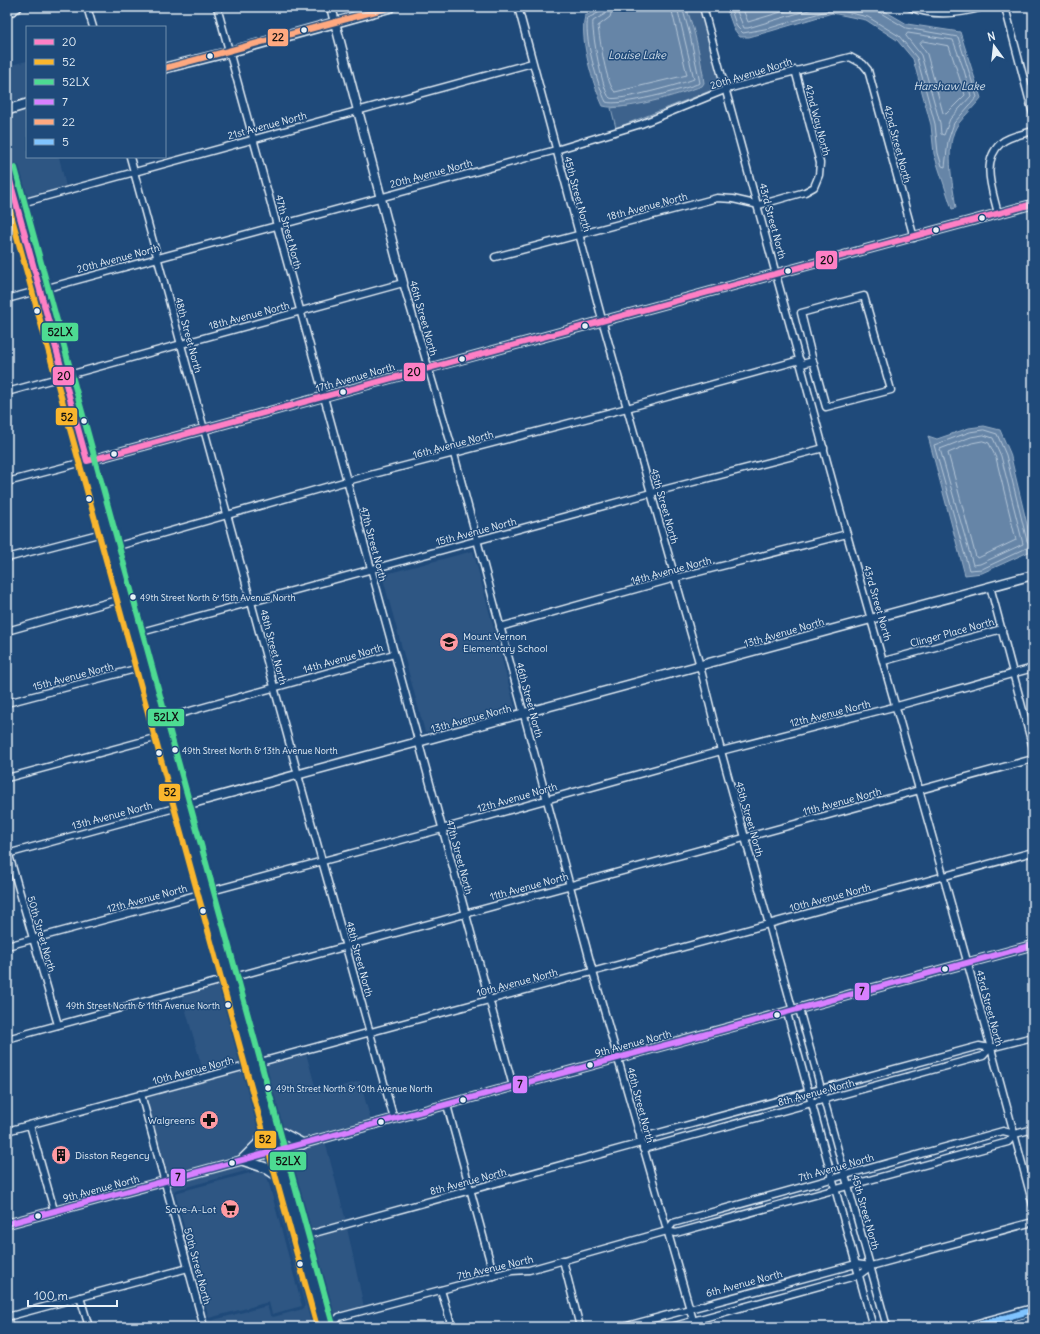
<svg xmlns="http://www.w3.org/2000/svg" width="1040" height="1334" font-family="Delius,sans-serif">
<rect width="100%" height="100%" fill="#1f4a7a"/>
<filter id="ink" filterUnits="userSpaceOnUse"><feTurbulence type="fractalNoise" baseFrequency=".025" numOctaves="2"/><feDisplacementMap in="SourceGraphic" scale="8" xChannelSelector="R" yChannelSelector="G"/><feConvolveMatrix kernelMatrix="1 2 1 2 8 2 1 2 1" color-interpolation-filters="sRGB"/></filter>
<g filter="url(#ink)">
<g fill="#2e5683" fill-rule="evenodd">
<path d="M27 61V100L7 106V66Z"/>
<path d="M27 108V157H59L66 187 18 200 7 159V113Z"/>
<path d="M473 551 515 708 425 732 382 575Z"/>
<path d="M227 982 249 1062 204 1074 182 997Z"/>
<path d="M306 1053 317 1093 360 1081 371 1121 278 1147 256 1067Z"/>
<path d="M250 1068 272 1148 167 1177 145 1097Z"/>
<path d="M325 1141 346 1221 302 1233 280 1153Z"/>
<path d="M274 1155 321 1327H208L169 1184ZM264 1166 268 1168 305 1305 303 1309 273 1317 270 1315 267 1306 210 1321 207 1319 173 1194 175 1190Z"/>
<path d="M265 1169 302 1306 272 1314 269 1302 209 1318 175 1193Z"/>
<path d="M347 1228 364 1307 338 1314 327 1325 304 1240Z"/>
</g>
<path fill="#3c628c" stroke="#92aac2" d="M686 7H700L721 83 720 87 616 128 611 108 627 106 703 75 694 34Z"/>
<g fill="#6685a7" stroke="#9ab0c7">
<path d="M603 7H686C695 31 701 58 704 83L702 86C680 94 624 112 603 106 593 85 579 39 585 16Z"/>
<path d="M726 7H878L907 24 960 32 981 98C974 107 966 114 959 123 943 143 953 186 956 208L952 209 934 154 931 125 913 59 897 40 866 20 832 13 771 31 749 37H740L734 29Z"/>
<path d="M984 426 1000 430 1010 453 1033 550 982 573 965 575 928 436 937 439 969 428Z"/>
</g>
<g fill="none" stroke-linecap="round" stroke-linejoin="round">
<g stroke="#b4c6d8" stroke-width="1">
<path d="M602 7 600 12 588 18C583 35 598 86 606 102 618 107 686 89 700 83L690 35 682 7"/>
<path d="M607 7 605 14 593 21C591 30 603 94 610 98 616 102 685 83 694 79L677 7"/>
<path d="M613 7 610 17 598 26C600 40 606 84 615 92L687 75 671 7"/>
<path d="M730 7 737 27 743 33 770 28 833 9 868 17 899 36 917 58 935 124 938 153 942 166 945 167 948 141 954 123 977 97 958 37 906 28 879 12 877 7"/>
<path d="M735 7 744 28H748L819 7"/>
<path d="M742 7 748 22 798 7"/>
<path d="M908 33 953 40 964 70 971 96 950 119 944 135 941 134 940 123 921 55 906 36Z"/>
<path d="M923 41 949 46 965 95 946 114 943 113 927 54 920 44Z"/>
<path d="M984 430 997 434 1006 455 1027 541 1031 546 982 569 969 570 934 445 970 432Z"/>
<path d="M984 435 993 438 1001 456 1023 544 980 564 973 565 940 449 971 437Z"/>
<path d="M983 441 989 443 996 458 1016 540 978 558 976 557 948 453 972 443Z"/>
</g>
<defs>
<g id="minor">
<path d="M87 7 93 27"/>
<path d="M217 7 513 1086"/>
<path d="M518 7 603 323 700 666 721 751 793 1011"/>
<path d="M703 7C752 181 797 357 846 531 909 755 974 979 1033 1205"/>
<path d="M910 7C934 17 959 14 983 7"/>
<path d="M1005 7 1033 114"/>
<path d="M130 157 298 775 394 1119"/>
<path d="M7 207 532 63"/>
<path d="M998 214C993 191 980 162 1001 143 1009 136 1023 134 1033 131"/>
<path d="M495 257 717 198 733 199 759 205 805 192 814 187 819 175 820 163 795 70"/>
<path d="M7 299 556 150 641 124 727 89 850 57 863 64 868 70 914 238"/>
<path d="M802 364 813 361 801 313 864 296 891 390 826 407 813 361"/>
<path d="M7 392 403 283 454 454 593 972 695 1327"/>
<path d="M7 482 87 461"/>
<path d="M111 548 347 481 627 408 800 360"/>
<path d="M7 558 106 532"/>
<path d="M990 586 1033 748"/>
<path d="M500 627 675 578 847 534"/>
<path d="M7 631 124 598"/>
<path d="M134 634 651 493 824 448"/>
<path d="M884 661 1002 629"/>
<path d="M7 703 143 667"/>
<path d="M158 720 394 654"/>
<path d="M7 778 162 736"/>
<path d="M7 848 58 1025"/>
<path d="M7 854 182 806"/>
<path d="M7 946 442 829 721 751 897 706 1033 668"/>
<path d="M799 1009 887 1327"/>
<path d="M787 1013 873 1327"/>
<path d="M7 1039 1033 759"/>
<path d="M141 1094 204 1327"/>
<path d="M447 1105 494 1276"/>
<path d="M30 1125 54 1210"/>
<path d="M7 1131 1033 852"/>
<path d="M640 1138 979 1046 990 1048 1033 1037"/>
<path d="M643 1149 983 1056 990 1048"/>
<path d="M667 1231 673 1223 1003 1131 1015 1134 1033 1129"/>
<path d="M300 1237 641 1143"/>
<path d="M563 1260 580 1327"/>
<path d="M441 1290 452 1327"/>
<path d="M80 1297 89 1327"/>
<path d="M7 1317 188 1268"/>
<path d="M331 1327 339 1317 512 1271 529 1270 667 1231 676 1233 1008 1142 1015 1134"/>
<path d="M623 1327 856 1264 871 1266"/>
<path d="M671 1327 859 1275 871 1266 1033 1222"/>
</g>
<g id="tertiary">
<path d="M331 7 403 283"/>
<path d="M87 461C402 374 718 292 1033 204"/>
<path d="M182 806 1033 575"/>
<path d="M7 1224 1033 945"/>
</g>
<g id="secondary">
<path d="M7 13 17 7"/>
<path d="M165 68 229 52 391 7"/>
<path d="M7 110 27 104"/>
<path d="M7 170 325 1327"/>
<path d="M269 1126 303 1144"/>
<path d="M242 1160 266 1168 285 1181"/>
<path d="M242 1160 258 1144 269 1126"/>
</g>
<g id="primary">
<path d="M971 1327 1033 1310"/>
<path d="M1012 1327 1033 1321"/>
</g>
</defs>
<use href="#minor" stroke="#e8f1f8" stroke-width="9"/>
<use href="#tertiary" stroke="#e8f1f8" stroke-width="11"/>
<use href="#secondary" stroke="#e8f1f8" stroke-width="12"/>
<use href="#primary" stroke="#e8f1f8" stroke-width="13"/>
<use href="#minor" stroke="#1f4a7a" stroke-width="6"/>
<use href="#tertiary" stroke="#1f4a7a" stroke-width="8"/>
<use href="#secondary" stroke="#1f4a7a" stroke-width="9"/>
<use href="#primary" stroke="#1f4a7a" stroke-width="10"/>
<defs>
<path id="bus-1" d="M7 170 87 461 1033 204"/>
<path id="bus-2" d="M7 200 317 1327"/>
<path id="bus-3" d="M15 168 333 1325"/>
<path id="bus-4" d="M7 1224 1033 945"/>
<path id="bus-5" d="M165 68 391 7"/>
<path id="bus-6" d="M971 1327 1033 1310"/>
</defs>
<use href="#bus-1" stroke="#1f4a7a" stroke-width="9"/>
<use href="#bus-2" stroke="#1f4a7a" stroke-width="9"/>
<use href="#bus-3" stroke="#1f4a7a" stroke-width="9"/>
<use href="#bus-4" stroke="#1f4a7a" stroke-width="9"/>
<use href="#bus-5" stroke="#1f4a7a" stroke-width="9"/>
<use href="#bus-6" stroke="#1f4a7a" stroke-width="9"/>
<use href="#bus-1" stroke="#ff80c5" stroke-width="6"/>
<use href="#bus-2" stroke="#fab62d" stroke-width="6"/>
<use href="#bus-3" stroke="#4ddb92" stroke-width="6"/>
<use href="#bus-4" stroke="#d880ff" stroke-width="6"/>
<use href="#bus-5" stroke="#ffa980" stroke-width="6"/>
<use href="#bus-6" stroke="#80c4ff" stroke-width="6"/>
</g>
</g>
<defs>
<symbol id="school-disc" viewBox="-11 -11 22 22"><circle r="9.5" fill="#ff9aa2" stroke="#1f4a7a"/><path d="M0-5L7-2L0 1L-7-2ZM-4 1L0 2.5L4 1V4Q0 6-4 4Z" fill="#111"/></symbol>
<symbol id="pharmacy-disc" viewBox="-11 -11 22 22"><circle r="9.5" fill="#ff9aa2" stroke="#1f4a7a"/><path d="M-2-6h4v4h4v4h-4v4h-4v-4h-4v-4h4Z" fill="#111"/></symbol>
<symbol id="building-disc" viewBox="-11 -11 22 22"><circle r="9.5" fill="#ff9aa2" stroke="#1f4a7a"/><path d="M-4-6H4V6H1V3H-1V6H-4ZM-2.5-4.3h1.7v1.8h-1.7ZM.8-4.3h1.7v1.8H.8ZM-2.5-1h1.7V.8h-1.7ZM.8-1h1.7V.8H.8Z" fill="#111"/></symbol>
<symbol id="supermarket-disc" viewBox="-11 -11 22 22"><circle r="9.5" fill="#ff9aa2" stroke="#1f4a7a"/><path d="M-6-5.5h2.5l.6 2H6L4.5 2H-2.5L-4.4-4H-6ZM-1.5 3.2a1.3 1.3 0 1 0 .1 0ZM3 3.2a1.3 1.3 0 1 0 .1 0Z" fill="#111"/></symbol>
</defs>
<g fill-rule="evenodd">
<use href="#school-disc" x="438" y="631" width="22" height="22"/>
<use href="#pharmacy-disc" x="198" y="1109" width="22" height="22"/>
<use href="#building-disc" x="50" y="1144" width="22" height="22"/>
<use href="#supermarket-disc" x="219" y="1198" width="22" height="22"/>
</g>
<g fill="#e8f1f8" stroke="#1f4a7a" stroke-width="1.5">
<circle cx="304" cy="30" r="3.5"/>
<circle cx="210" cy="56" r="3.5"/>
<circle cx="982" cy="218" r="3.5"/>
<circle cx="936" cy="230" r="3.5"/>
<circle cx="788" cy="271" r="3.5"/>
<circle cx="37" cy="311" r="3.5"/>
<circle cx="585" cy="326" r="3.5"/>
<circle cx="462" cy="359" r="3.5"/>
<circle cx="343" cy="392" r="3.5"/>
<circle cx="84" cy="421" r="3.5"/>
<circle cx="114" cy="454" r="3.5"/>
<circle cx="89" cy="499" r="3.5"/>
<circle cx="133" cy="597" r="3.5"/>
<circle cx="175" cy="750" r="3.5"/>
<circle cx="159" cy="753" r="3.5"/>
<circle cx="203" cy="911" r="3.5"/>
<circle cx="945" cy="969" r="3.5"/>
<circle cx="228" cy="1005" r="3.5"/>
<circle cx="777" cy="1015" r="3.5"/>
<circle cx="590" cy="1065" r="3.5"/>
<circle cx="268" cy="1088" r="3.5"/>
<circle cx="463" cy="1100" r="3.5"/>
<circle cx="381" cy="1122" r="3.5"/>
<circle cx="232" cy="1163" r="3.5"/>
<circle cx="38" cy="1216" r="3.5"/>
<circle cx="300" cy="1264" r="3.5"/>
</g>
<g text-anchor="middle" stroke-width="3" stroke-linejoin="round" paint-order="stroke">
<g font-size="9" fill="#e8f1f8" stroke="#1f4a7a" text-anchor="start">
<text x="140" y="601">49th Street North &amp; 15th Avenue North</text>
<text x="182" y="754">49th Street North &amp; 13th Avenue North</text>
<text x="220" y="1009" text-anchor="end">49th Street North &amp; 11th Avenue North</text>
<text x="276" y="1092">49th Street North &amp; 10th Avenue North</text>
</g>
<g font-size="10" fill="#e8f1f8" stroke="#1f4a7a">
<text transform="translate(751 73) rotate(-17)" y="4">20th Avenue North</text>
<text transform="translate(818 120) rotate(75)" y="4">42nd Way North</text>
<text transform="translate(267 125) rotate(-15)" y="4">21st Avenue North</text>
<text transform="translate(898 144) rotate(75)" y="4">42nd Street North</text>
<text transform="translate(431 173) rotate(-15)" y="4">20th Avenue North</text>
<text transform="translate(578 194) rotate(75)" y="4">45th Street North</text>
<text transform="translate(647 206) rotate(-15)" y="4">18th Avenue North</text>
<text transform="translate(773 221) rotate(75)" y="4">43rd Street North</text>
<text transform="translate(289 232) rotate(75)" y="4">47th Street North</text>
<text transform="translate(118 258) rotate(-15)" y="4">20th Avenue North</text>
<text transform="translate(249 315) rotate(-15)" y="4">18th Avenue North</text>
<text transform="translate(424 318) rotate(74)" y="4">46th Street North</text>
<text transform="translate(189 335) rotate(75)" y="4">48th Street North</text>
<text transform="translate(355 377) rotate(-16)" y="4">17th Avenue North</text>
<text transform="translate(453 444) rotate(-15)" y="4">16th Avenue North</text>
<text transform="translate(665 506) rotate(74)" y="4">45th Street North</text>
<text transform="translate(476 531) rotate(-15)" y="4">15th Avenue North</text>
<text transform="translate(374 544) rotate(75)" y="4">47th Street North</text>
<text transform="translate(671 570) rotate(-15)" y="4">14th Avenue North</text>
<text transform="translate(878 603) rotate(74)" y="4">43rd Street North</text>
<text transform="translate(784 632) rotate(-16)" y="4">13th Avenue North</text>
<text transform="translate(952 632) rotate(-15)" y="4">Clinger Place North</text>
<text transform="translate(274 647) rotate(75)" y="4">48th Street North</text>
<text transform="translate(343 658) rotate(-16)" y="4">14th Avenue North</text>
<text transform="translate(73 676) rotate(-15)" y="4">15th Avenue North</text>
<text transform="translate(530 700) rotate(75)" y="4">46th Street North</text>
<text transform="translate(830 713) rotate(-14)" y="4">12th Avenue North</text>
<text transform="translate(471 718) rotate(-15)" y="4">13th Avenue North</text>
<text transform="translate(517 797) rotate(-16)" y="4">12th Avenue North</text>
<text transform="translate(842 801) rotate(-15)" y="4">11th Avenue North</text>
<text transform="translate(112 815) rotate(-15)" y="4">13th Avenue North</text>
<text transform="translate(750 819) rotate(74)" y="4">45th Street North</text>
<text transform="translate(460 857) rotate(75)" y="4">47th Street North</text>
<text transform="translate(529 886) rotate(-15)" y="4">11th Avenue North</text>
<text transform="translate(830 897) rotate(-15)" y="4">10th Avenue North</text>
<text transform="translate(147 898) rotate(-15)" y="4">12th Avenue North</text>
<text transform="translate(42 934) rotate(74)" y="4">50th Street North</text>
<text transform="translate(360 959) rotate(75)" y="4">48th Street North</text>
<text transform="translate(517 982) rotate(-15)" y="4">10th Avenue North</text>
<text transform="translate(990 1008) rotate(75)" y="4">43rd Street North</text>
<text transform="translate(633 1043) rotate(-15)" y="4">9th Avenue North</text>
<text transform="translate(193 1070) rotate(-15)" y="4">10th Avenue North</text>
<text transform="translate(816 1092) rotate(-15)" y="4">8th Avenue North</text>
<text transform="translate(641 1105) rotate(75)" y="4">46th Street North</text>
<text transform="translate(836 1167) rotate(-16)" y="4">7th Avenue North</text>
<text transform="translate(468 1181) rotate(-15)" y="4">8th Avenue North</text>
<text transform="translate(101 1188) rotate(-15)" y="4">9th Avenue North</text>
<text transform="translate(866 1212) rotate(74)" y="4">45th Street North</text>
<text transform="translate(198 1266) rotate(75)" y="4">50th Street North</text>
<text transform="translate(495 1267) rotate(-13)" y="4">7th Avenue North</text>
<text transform="translate(744 1283) rotate(-15)" y="4">6th Avenue North</text>
</g>
<g font-size="10" fill="#e8f1f8" stroke="#1f4a7a" text-anchor="start">
<text x="463" y="640">Mount Vernon<tspan x="463" dy="12">Elementary School</tspan></text>
<text x="195" y="1124" text-anchor="end">Walgreens</text>
<text x="75" y="1159">Disston Regency</text>
<text x="216" y="1213" text-anchor="end">Save-A-Lot</text>
</g>
<g font-size="11" font-style="italic" fill="#d4e1ec" stroke="#1f4a7a">
<text x="637" y="59">Louise Lake</text>
<text x="949" y="90">Harshaw Lake</text>
</g>
</g>
<g stroke="#1f4a7a" stroke-width="1.5">
<rect x="267" y="28" width="22" height="19" rx="4" fill="#ffa980"/>
<rect x="815" y="250" width="23" height="20" rx="4" fill="#ff80c5"/>
<rect x="41" y="322" width="38" height="20" rx="4" fill="#4ddb92"/>
<rect x="403" y="362" width="23" height="20" rx="4" fill="#ff80c5"/>
<rect x="52" y="366" width="23" height="20" rx="4" fill="#ff80c5"/>
<rect x="55" y="407" width="23" height="19" rx="4" fill="#fab62d"/>
<rect x="147" y="708" width="38" height="19" rx="4" fill="#4ddb92"/>
<rect x="158" y="783" width="23" height="19" rx="4" fill="#fab62d"/>
<rect x="854" y="982" width="16" height="19" rx="4" fill="#d880ff"/>
<rect x="512" y="1075" width="16" height="19" rx="4" fill="#d880ff"/>
<rect x="254" y="1130" width="23" height="19" rx="4" fill="#fab62d"/>
<rect x="269" y="1151" width="38" height="20" rx="4" fill="#4ddb92"/>
<rect x="170" y="1168" width="16" height="19" rx="4" fill="#d880ff"/>
</g>
<g font-size="11" text-anchor="middle" font-weight="bold" fill="#111">
<text x="278" y="41">22</text>
<text x="827" y="264">20</text>
<text x="60" y="336">52LX</text>
<text x="414" y="376">20</text>
<text x="64" y="380">20</text>
<text x="67" y="421">52</text>
<text x="166" y="721">52LX</text>
<text x="170" y="796">52</text>
<text x="862" y="995">7</text>
<text x="520" y="1088">7</text>
<text x="265" y="1143">52</text>
<text x="288" y="1165">52LX</text>
<text x="178" y="1181">7</text>
</g>
<rect width="1040" height="1334" fill="none" stroke="#1f4a7a" stroke-width="24"/>
<rect x="12" y="12" width="1016" height="1310" fill="none" stroke="#e8f1f8" stroke-width="1.5" filter="url(#ink)"/>
<rect x="26" y="26" width="140" height="132" fill="#1f4a7a" stroke="#6f8dac"/>
<rect x="34" y="39" width="20" height="6" fill="#ff80c5" stroke="#6f8dac"/>
<text x="62" y="46" font-size="12" fill="#e8f1f8">20</text>
<rect x="34" y="59" width="20" height="6" fill="#fab62d" stroke="#6f8dac"/>
<text x="62" y="66" font-size="12" fill="#e8f1f8">52</text>
<rect x="34" y="79" width="20" height="6" fill="#4ddb92" stroke="#6f8dac"/>
<text x="62" y="86" font-size="12" fill="#e8f1f8">52LX</text>
<rect x="34" y="99" width="20" height="6" fill="#d880ff" stroke="#6f8dac"/>
<text x="62" y="106" font-size="12" fill="#e8f1f8">7</text>
<rect x="34" y="119" width="20" height="6" fill="#ffa980" stroke="#6f8dac"/>
<text x="62" y="126" font-size="12" fill="#e8f1f8">22</text>
<rect x="34" y="139" width="20" height="6" fill="#80c4ff" stroke="#6f8dac"/>
<text x="62" y="146" font-size="12" fill="#e8f1f8">5</text>
<g transform="translate(994 46) rotate(345)" stroke="#1f4a7a" stroke-width="3" paint-order="stroke">
<path d="M0-3L7 15L0 10L-7 15Z" fill="#e8f1f8"/>
<text y="-6" font-size="11" font-weight="bold" text-anchor="middle" fill="#e8f1f8">N</text>
</g>
<path d="M28 1300v6h89v-6" fill="none" stroke="#e8f1f8" stroke-width="2"/>
<text x="34" y="1300" font-size="12" fill="#e8f1f8" stroke="#1f4a7a" stroke-width="3" paint-order="stroke">100 m</text>
</svg>
